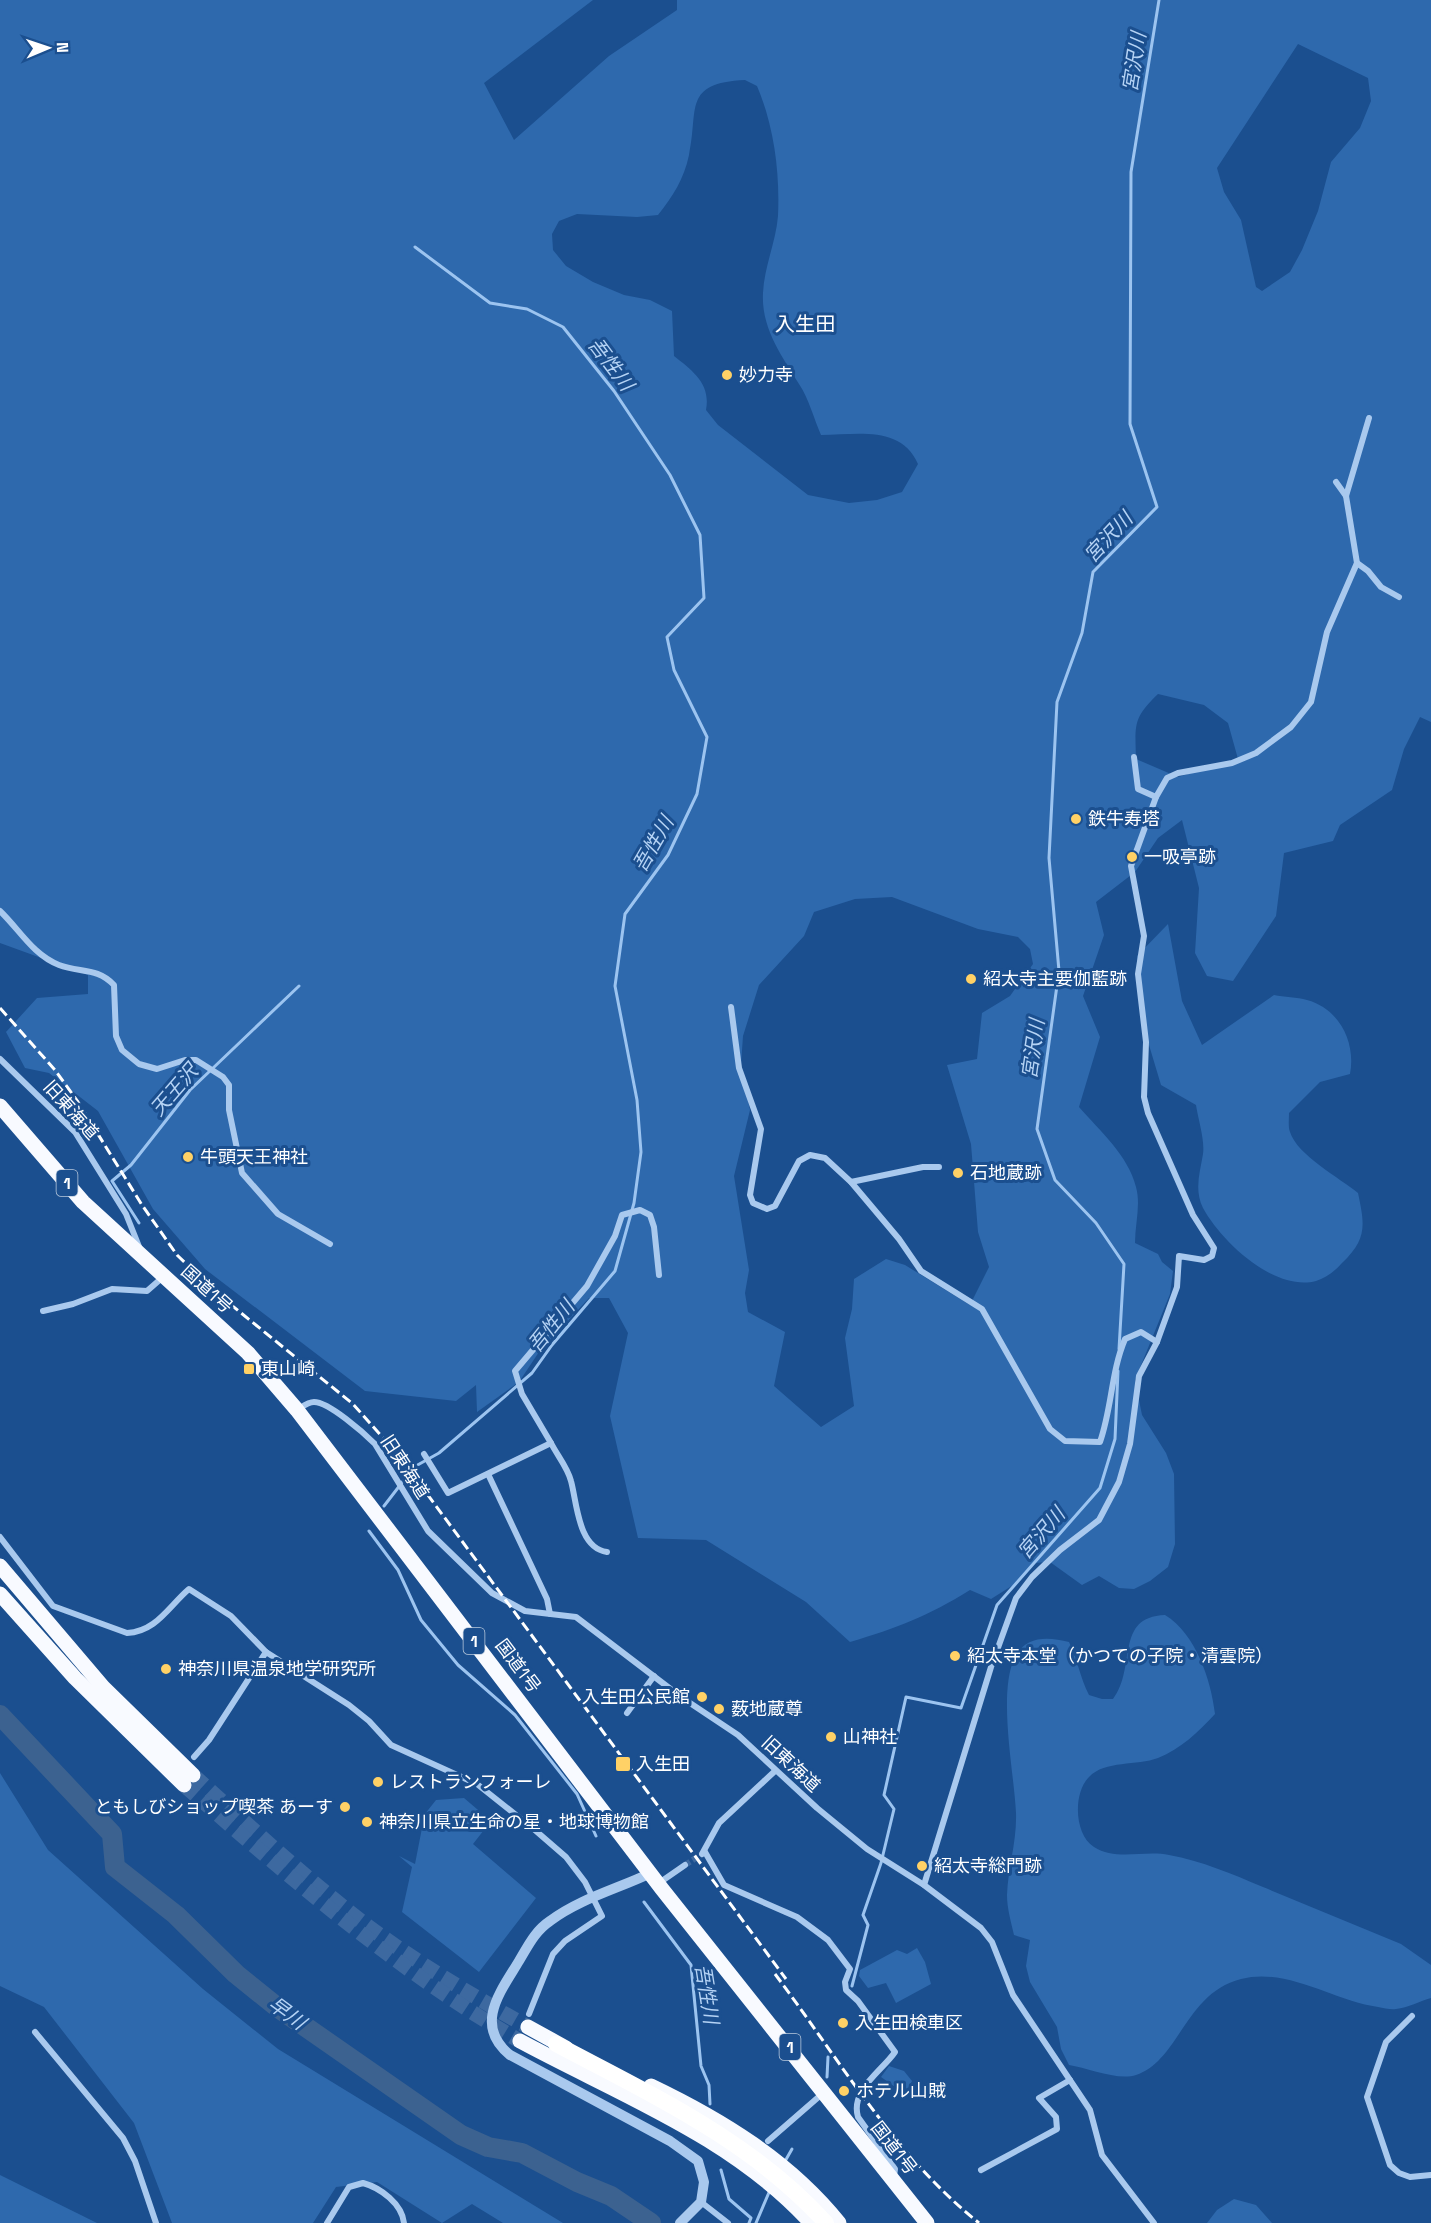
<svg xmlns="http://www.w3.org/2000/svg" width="1431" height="2223" font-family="'Space Grotesk','Noto Sans JP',sans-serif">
<rect width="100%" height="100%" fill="#1b4f8f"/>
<g fill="#2e69ad" fill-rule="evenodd">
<path d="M0 0H593L484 83 514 140 609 56 677 10V0H1431V722L1420 717 1404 749 1392 790 1340 825 1333 841 1284 853 1276 916 1233 981 1207 976 1195 953 1199 888 1182 820 1158 838 1135 872 1096 902 1104 935 1083 996 1100 1037 1079 1107C1100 1131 1128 1155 1136 1187 1141 1205 1135 1224 1135 1243L1158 1254 1162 1262 1173 1271 1170 1294 1135 1380 1142 1415 1166 1453 1174 1474 1175 1544 1168 1567 1150 1581 1134 1589 1119 1588 1099 1576 1082 1585 1050 1562 1033 1563 1018 1582 991 1599 970 1590C928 1616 897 1628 850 1642L806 1602 706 1540 638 1538 610 1416 628 1333 609 1298H589L539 1352 519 1382 477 1412 476 1385 456 1401 365 1391 205 1269 153 1209 98 1111 49 1073 25 1068 6 1032 37 998 88 994V975L0 943ZM1298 44 1368 78 1371 101 1360 128 1331 162 1318 211 1302 250 1290 272 1262 291 1256 287 1241 220 1224 192 1217 168ZM745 80 757 86C774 126 780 172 778 216 776 242 764 267 763 293 761 328 782 356 799 384 809 399 814 419 821 435 857 435 901 425 918 464L902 492 877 500 849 503 808 495 718 425 706 410C711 384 693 371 674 356L672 311 650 300 624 295 593 282 566 266 553 250 552 234 559 221 577 214 637 217 658 215C673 196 684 179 689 155 699 109 682 83 745 80ZM1158 694 1204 705 1228 723 1238 759 1178 777 1136 759C1135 724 1133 718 1158 694ZM892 897 978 929 1018 937 1030 949 1033 964 1010 996 982 1013 977 1059 947 1065 971 1144 978 1232 989 1267 970 1305 905 1265 886 1259 854 1279 852 1309 845 1338 854 1406 821 1427 774 1386 785 1332 748 1312 745 1293 749 1270 734 1176 750 1110 741 1065 743 1036 759 985 804 936 814 912 855 899Z"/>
<path d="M1168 924 1182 1001 1202 1045 1274 995C1284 997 1297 997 1307 1000 1340 1009 1356 1043 1350 1074L1320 1082 1289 1113C1289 1119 1288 1127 1290 1132 1297 1155 1340 1178 1358 1193 1365 1226 1367 1239 1342 1263 1335 1271 1326 1278 1316 1281 1274 1292 1221 1241 1203 1208 1194 1190 1200 1172 1203 1154 1205 1140 1198 1119 1196 1105L1161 1085 1143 1025 1137 956Z"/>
<path d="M1165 1615C1196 1634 1211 1680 1215 1714 1198 1732 1181 1749 1158 1758 1137 1766 1105 1760 1089 1777 1073 1793 1074 1834 1094 1847 1115 1861 1145 1850 1169 1855 1202 1861 1232 1874 1263 1887 1309 1906 1355 1925 1401 1944L1431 1965V1998C1420 2001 1408 2008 1396 2009 1391 2010 1384 2008 1378 2007 1334 2001 1287 1967 1241 1979 1185 1993 1179 2061 1136 2075 1118 2081 1088 2068 1069 2065L1061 2049 1057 2027 1030 1982 1026 1966 1030 1940 1014 1935C1011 1922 1007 1908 1007 1895 1008 1867 1017 1841 1016 1813 1014 1772 998 1696 1014 1659 1025 1635 1048 1637 1069 1642 1078 1660 1080 1678 1089 1695L1102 1699H1113C1137 1668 1114 1617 1165 1615Z"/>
<path d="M0 1773 48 1850 203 1989 278 2049 563 2223H503L472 2204 442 2223 377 2182 336 2187 313 2223H172L134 2123 44 2007 0 1986Z"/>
<path d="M464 1798 491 1821 473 1844 536 1898 479 1972 402 1912 412 1867 399 1856 415 1864 422 1828 417 1824 436 1800Z"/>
<path d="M917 1948 925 1962 931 1984 896 2003 886 1983 868 1988 859 1976 860 1970 897 1950 907 1954Z"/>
<path d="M889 2066 904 2071 912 2081 905 2094 881 2077Z"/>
<path d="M0 2175 97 2223H0Z"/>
<path d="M1234 2199 1256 2205 1272 2223H1207L1217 2210Z"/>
</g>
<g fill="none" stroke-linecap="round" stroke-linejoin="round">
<g stroke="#9cc4f0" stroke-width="3">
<path d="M139 1223 112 1181 131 1165 190 1090 299 986"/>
<path d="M1119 1349 1124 1264 1096 1223 1055 1180 1037 1129 1059 971 1049 858 1057 702 1082 633 1093 572 1157 507 1130 424 1131 172 1159 0"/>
<path d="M384 1506 414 1467 439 1453 532 1373 552 1345 615 1271 634 1203 641 1152 637 1100 615 986 625 914 668 855 697 794 707 737 674 670 667 637 704 598 700 535 670 475 614 391 563 327 527 309 490 303 415 247"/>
<path d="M369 1531 398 1570 421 1620 458 1665 515 1715 577 1794 596 1836"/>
<path d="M644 1902 691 1965 701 2066 709 2085 710 2104"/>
<path d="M852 1986 868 1925 863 1915 881 1863 894 1809 884 1795 906 1697 961 1708 997 1605 1100 1488 1115 1439 1118 1371"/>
<path d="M827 2077 828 2057"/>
<path d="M784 2163 792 2149"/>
<path d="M721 2170 729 2199 751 2218 749 2223"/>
<path d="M756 2223 770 2190"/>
</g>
<path stroke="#3c6290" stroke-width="20" d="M0 1715 112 1834 115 1867 176 1915 236 1974 277 2007 461 2135 488 2147 522 2153 577 2182 611 2196 651 2223"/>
<path stroke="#3d69a0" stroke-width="6" stroke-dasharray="6 3" stroke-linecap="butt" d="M685 1865 702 1854"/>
<g stroke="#3d69a0" stroke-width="15" stroke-dasharray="15 8" stroke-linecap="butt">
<path d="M193 1775C248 1825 303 1876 362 1922 414 1961 471 1995 528 2027"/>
<path d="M184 1785C291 1878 397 1971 520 2041"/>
</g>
<g stroke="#a9c9ee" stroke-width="6">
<path d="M1336 482 1346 496"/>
<path d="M1357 563 1368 571 1381 587 1399 597"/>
<path d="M1134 757 1138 789 1156 797"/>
<path d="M0 911C19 929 33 955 59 965 80 973 97 967 114 985L116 1036 122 1050 139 1064 157 1069 185 1060H196L223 1077 229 1085V1110L242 1173 278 1214 330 1244"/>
<path d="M731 1007 739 1068 761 1129 750 1195 753 1203 767 1209 775 1206 799 1161 810 1155 825 1158 851 1182 899 1239 921 1271 982 1309 1050 1429 1065 1441 1100 1442C1112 1408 1111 1372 1125 1339L1141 1332 1157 1342"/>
<path d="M0 1059 75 1132 126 1214 140 1249"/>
<path d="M851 1182 923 1167H939"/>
<path d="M43 1311 73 1304 112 1289 147 1291 163 1277"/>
<path d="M297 1410C302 1407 308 1402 314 1402 329 1402 364 1433 375 1444L428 1531 492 1593 525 1611 576 1617 681 1697 738 1735 817 1808 867 1849 924 1885 981 1928 992 1942 1013 1995 1090 2110 1102 2155 1154 2223"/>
<path d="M551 1443C557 1455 568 1468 571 1481 577 1503 578 1548 607 1552"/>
<path d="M424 1454 448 1493 551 1443 522 1394 515 1371 587 1286 615 1236 622 1215 640 1210 650 1215 654 1227 659 1275"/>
<path d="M488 1474 547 1599 550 1614"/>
<path d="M0 1537 53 1606 127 1633C156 1632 169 1606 189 1589L231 1616 266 1652 349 1705 369 1721 391 1745 477 1784 536 1831 566 1857 585 1882 602 1916 565 1941 553 1954 529 2014"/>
<path d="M627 1713 654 1676"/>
<path d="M194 1757 209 1740 266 1652"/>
<path d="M705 1852 724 1885 797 1917 828 1940 850 1969 845 1982 846 1990 858 2001 895 2052C882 2071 850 2090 858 2117L895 2169 894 2176"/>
<path d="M702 1854 719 1823 775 1771"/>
<path d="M659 1883 685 1865"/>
<path d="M924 1885 991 1667 1016 1598 1032 1577 1060 1550 1099 1520 1119 1482 1130 1444 1139 1376 1157 1342 1177 1287 1179 1256 1204 1260 1212 1256 1214 1248 1193 1215 1148 1113 1144 1097 1146 1042 1138 974 1144 936 1131 866 1156 797 1167 778 1178 773 1232 763 1256 753 1291 727 1311 702 1327 632 1357 563 1346 496 1369 418"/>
<path d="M1412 2016 1386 2042 1367 2097 1390 2165 1399 2173 1410 2177 1431 2175"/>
<path d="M35 2032 123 2138 135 2161 156 2223"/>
<path d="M768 2141 822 2094"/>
<path d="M981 2170 1057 2129 1056 2117 1039 2098 1070 2080"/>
<path d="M701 2202 728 2223"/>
<path d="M327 2223 349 2187 363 2183C381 2188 402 2204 404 2223"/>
</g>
<path stroke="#a9c9ee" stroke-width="10" d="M651 1873C617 1889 579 1899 550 1921 535 1931 528 1946 519 1961 501 1991 473 2025 510 2055L670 2141 698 2161 704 2182 701 2202 680 2223"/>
<g stroke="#f8faff" stroke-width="15">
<path d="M0 1106 83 1202 248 1353 297 1410 662 1889 927 2223"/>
<path d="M0 1566 103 1687 193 1775"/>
<path d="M0 1594 75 1678 184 1785"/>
<path d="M528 2027 566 2048"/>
<path d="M520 2041C620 2095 733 2137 811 2223"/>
<path d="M651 2086C722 2120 789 2161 839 2223"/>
</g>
<path stroke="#fff" stroke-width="16" d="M556 2044C652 2095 752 2141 826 2223"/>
<g stroke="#fff" stroke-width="3" stroke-dasharray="10 4.5" stroke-linecap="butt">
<path d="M0 1008 55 1070 78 1102 142 1205 177 1255 219 1295 353 1404 399 1456 786 1979"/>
<path d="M775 1974C839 2059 895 2156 979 2223"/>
</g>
</g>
<g fill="#ffd166" stroke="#1b4f8f" stroke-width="2">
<circle cx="727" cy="375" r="6"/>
<circle cx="1076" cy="819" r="6"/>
<circle cx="1132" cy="857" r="6"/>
<circle cx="971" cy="979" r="6"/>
<circle cx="188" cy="1157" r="6"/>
<circle cx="958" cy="1173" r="6"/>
<rect x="243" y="1363" width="12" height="12" rx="3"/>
<circle cx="955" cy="1656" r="6"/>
<circle cx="166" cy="1669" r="6"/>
<circle cx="702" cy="1697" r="6"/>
<circle cx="719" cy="1709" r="6"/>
<circle cx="831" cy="1737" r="6"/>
<rect x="615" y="1756" width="16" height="16" rx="3"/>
<circle cx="378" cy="1782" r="6"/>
<circle cx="345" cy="1807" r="6"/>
<circle cx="367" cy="1822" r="6"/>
<circle cx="922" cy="1866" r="6"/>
<circle cx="843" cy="2023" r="6"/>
<circle cx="844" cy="2091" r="6"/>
</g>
<g text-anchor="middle" stroke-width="6" stroke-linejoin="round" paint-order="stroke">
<g fill="#1b4f8f" stroke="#bbcadd" stroke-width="1.5">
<rect x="56.5" y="1170" width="21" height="26" rx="4.5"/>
<rect x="463.5" y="1628" width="21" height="26" rx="4.5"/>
<rect x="779.5" y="2034" width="21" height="26" rx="4.5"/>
</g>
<g font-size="16" font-weight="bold" fill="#fff">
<text x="67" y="1189">1</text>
<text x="474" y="1647">1</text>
<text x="790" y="2053">1</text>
</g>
<g font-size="18" fill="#fff" stroke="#1b4f8f" text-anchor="start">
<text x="739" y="381">妙力寺</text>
<text x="1088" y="825">鉄牛寿塔</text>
<text x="1144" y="863">一吸亭跡</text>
<text x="983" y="985">紹太寺主要伽藍跡</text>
<text x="200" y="1163">牛頭天王神社</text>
<text x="970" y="1179">石地蔵跡</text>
<text x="261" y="1375">東山崎</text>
<text x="967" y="1662">紹太寺本堂（かつての子院・清雲院）</text>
<text x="178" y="1675">神奈川県温泉地学研究所</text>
<text x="690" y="1703" text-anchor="end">入生田公民館</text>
<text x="731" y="1715">薮地蔵尊</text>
<text x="843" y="1743">山神社</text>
<text x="636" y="1770">入生田</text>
<text x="390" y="1788">レストランフォーレ</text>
<text x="333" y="1813" text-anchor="end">ともしびショップ喫茶 あーす</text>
<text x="379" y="1828">神奈川県立生命の星・地球博物館</text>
<text x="934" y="1872">紹太寺総門跡</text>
<text x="855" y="2029">入生田検車区</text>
<text x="856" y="2097">ホテル山賊</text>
</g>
<g font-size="18" fill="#fff" stroke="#1b4f8f">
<text transform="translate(71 1110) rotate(48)" y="6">旧東海道</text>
<text transform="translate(207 1289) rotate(42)" y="6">国道1号</text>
<text transform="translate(405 1467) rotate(57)" y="6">旧東海道</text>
<text transform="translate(518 1666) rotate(53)" y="6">国道1号</text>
<text transform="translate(791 1764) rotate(43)" y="6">旧東海道</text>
<text transform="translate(894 2148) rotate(52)" y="6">国道1号</text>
</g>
<g font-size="20" font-style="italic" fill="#b5d3f5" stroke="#1b4f8f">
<text transform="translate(1134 62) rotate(-81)" y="7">宮沢川</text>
<text transform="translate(611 364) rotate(53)" y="7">吾性川</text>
<text transform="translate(1108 537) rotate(-47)" y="7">宮沢川</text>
<text transform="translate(653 844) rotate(-60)" y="7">吾性川</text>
<text transform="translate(1033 1049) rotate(-82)" y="7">宮沢川</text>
<text transform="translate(174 1090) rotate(-49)" y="7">天王沢</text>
<text transform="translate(551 1326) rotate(-51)" y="7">吾性川</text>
<text transform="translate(1041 1533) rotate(-49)" y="7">宮沢川</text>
<text transform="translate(707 1994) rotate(81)" y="7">吾性川</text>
<text transform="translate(287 2013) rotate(36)" y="7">早川</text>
</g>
<g font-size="20" fill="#fff" stroke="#1b4f8f">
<text x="805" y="331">入生田</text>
</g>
</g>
<g transform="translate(48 48) rotate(88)" stroke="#1b4f8f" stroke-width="4.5" paint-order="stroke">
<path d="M0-4.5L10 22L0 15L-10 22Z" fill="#ffffff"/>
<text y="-9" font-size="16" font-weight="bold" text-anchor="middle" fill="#ffffff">N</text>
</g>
</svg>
